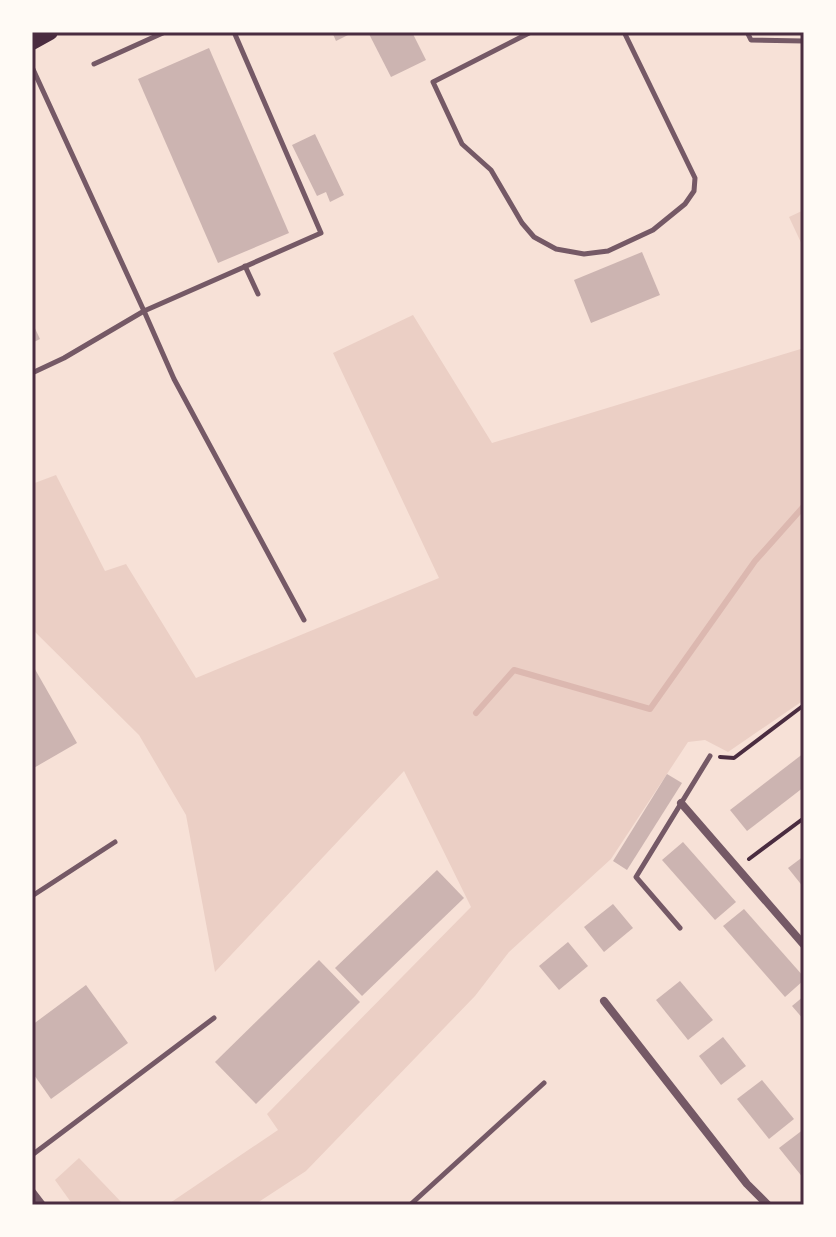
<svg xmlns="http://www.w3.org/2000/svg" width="836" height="1237" font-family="'Sofia Sans Condensed',sans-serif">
<rect width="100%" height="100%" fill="#f7e1d7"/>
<g fill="#ebcfc5">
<path d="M804 210V249L789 217Z"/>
<path d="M413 315 492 443 804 348V700L728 752 705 740 688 742 611 859 509 952 475 996 306 1171 254 1205H167L278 1130 267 1114 471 907 404 771 215 972 186 815 139 735 32 629V484L56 475 105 571 126 564 196 678 439 578 333 353Z"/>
<path d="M79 1158 124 1205H73L55 1180Z"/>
</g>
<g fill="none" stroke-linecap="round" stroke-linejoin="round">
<path stroke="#dcb8b0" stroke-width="6" d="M476 713 514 670 650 709 755 561 804 506"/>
</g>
<g fill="#ccb4b1">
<path d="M332 32H354L336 41Z"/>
<path d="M368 32H412L426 60 391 77Z"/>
<path d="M209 48 289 233 218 263 138 79Z"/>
<path d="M315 134 344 195 330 202 326 192 317 196 292 145Z"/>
<path d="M642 252 660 295 591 323 574 280Z"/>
<path d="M32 322 40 339 32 343Z"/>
<path d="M32 664 77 743 32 769Z"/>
<path d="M804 753V787L747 831 730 810Z"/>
<path d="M667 774 682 783 627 870 613 861Z"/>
<path d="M683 842 736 902 715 920 662 860Z"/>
<path d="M804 856V888L788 868Z"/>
<path d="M437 870 464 898 362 996 335 968Z"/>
<path d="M613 904 633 928 604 952 584 927Z"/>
<path d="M744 909 804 977V980L785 997 723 926Z"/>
<path d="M568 942 588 966 559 990 539 966Z"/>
<path d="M319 960 360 1002 256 1104 215 1062Z"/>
<path d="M680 981 713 1020 688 1040 656 1000Z"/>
<path d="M86 985 128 1043 51 1099 32 1072V1025Z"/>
<path d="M804 996V1020L792 1006Z"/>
<path d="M723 1037 746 1066 721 1085 699 1056Z"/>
<path d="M762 1080 794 1119 769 1139 737 1099Z"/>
<path d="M804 1129V1179L779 1148Z"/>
</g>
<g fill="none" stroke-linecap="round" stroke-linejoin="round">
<g stroke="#4a2c40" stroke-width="4">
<path d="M720 757 734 758 804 705"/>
<path d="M749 859 804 818"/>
</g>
<g stroke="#755966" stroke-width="5">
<path d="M531 32 433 82 462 144 491 170 522 223 534 237 556 249 584 254 608 251 653 230 685 204 694 191 695 178 624 32"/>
<path d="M747 32 751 40 804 41"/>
<path d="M94 64 165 32"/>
<path d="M32 67 144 311 321 233 234 32"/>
<path d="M245 266 258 294"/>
<path d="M32 373 64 358 144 311 174 379 304 620"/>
<path d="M32 896 115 842"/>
<path d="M680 928 636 877 710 756"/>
<path d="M32 1155 214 1018"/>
<path d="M410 1205 544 1083"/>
</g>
<g stroke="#755966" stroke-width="8">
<path d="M681 803 804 945"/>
<path d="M604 1001 747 1184 768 1205"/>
<path d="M32 1192 42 1205"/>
</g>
<path stroke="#4a2c40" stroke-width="16" d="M32 42 50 32"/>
</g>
<rect width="836" height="1237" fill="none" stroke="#fffaf5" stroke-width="68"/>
<rect x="34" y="34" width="768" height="1169" fill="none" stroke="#4a2c40" stroke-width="3"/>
</svg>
